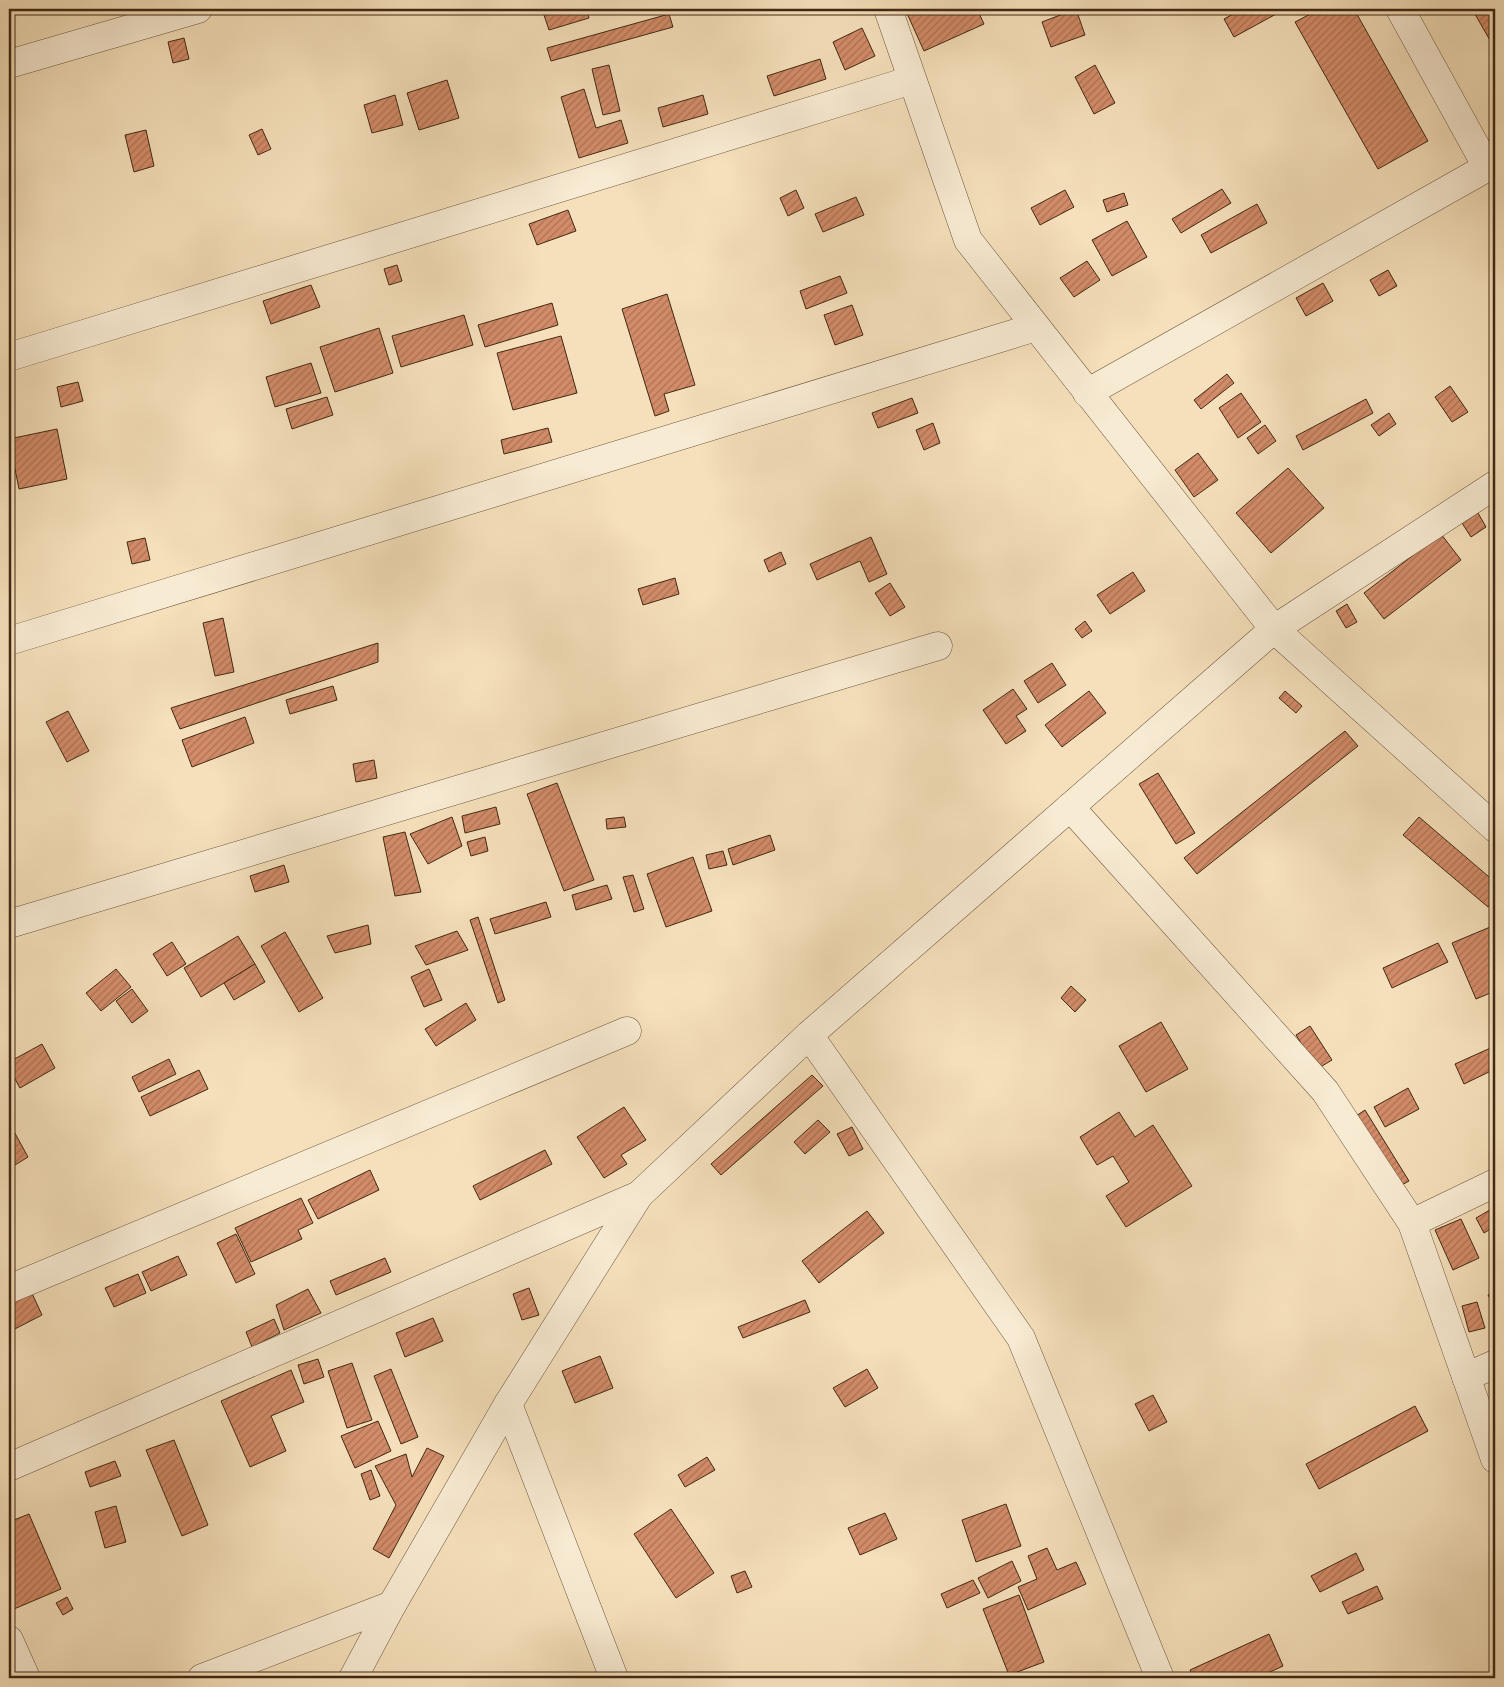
<svg xmlns="http://www.w3.org/2000/svg" width="1504" height="1687" font-family="'IM FELL DW Pica',serif">
<defs>
<pattern id="building-hatch" width="6" height="6" patternUnits="userSpaceOnUse" patternTransform="scale(1.25)"><rect width="6" height="6" fill="#d38c69"/><path d="M-1 1l2-2M0 6l6-6M5 7l2-2" fill="none" stroke="#ad7255"/></pattern>
</defs>
<rect width="100%" height="100%" fill="#f5e0bb"/>
<filter id="stains"><feTurbulence type="fractalNoise" baseFrequency=".004" numOctaves="4"/><feColorMatrix values="0 0 0 0 .2 0 0 0 0 .09 0 0 0 0 .02 0 0 0 .5 -.17"/></filter>
<radialGradient id="worn" r=".72"><stop offset=".6" stop-color="#630" stop-opacity="0"/><stop offset="1" stop-color="#630" stop-opacity=".3"/></radialGradient>
<g fill="url(#building-hatch)" stroke="#412813">
<path d="M542 9H587L589 18 549 30Z"/>
<path d="M905 9H977L984 24 924 51Z"/>
<path d="M1076 9 1085 35 1051 47 1042 22Z"/>
<path d="M1242 9H1275L1278 13 1234 37 1224 19Z"/>
<path d="M1320 9H1354L1428 141 1378 169 1295 22Z"/>
<path d="M1472 9H1495V49Z"/>
<path d="M669 14 673 27 551 61 547 48Z"/>
<path d="M862 28 875 56 845 70 833 42Z"/>
<path d="M184 38 189 59 173 63 168 42Z"/>
<path d="M820 59 826 79 774 96 767 76Z"/>
<path d="M609 65 620 111 603 115 592 69Z"/>
<path d="M1095 65 1115 103 1094 114 1075 77Z"/>
<path d="M447 80 459 118 419 130 407 93Z"/>
<path d="M584 89 596 128 621 120 628 143 579 158 561 97Z"/>
<path d="M395 95 403 125 372 133 364 105Z"/>
<path d="M703 95 708 114 663 127 658 108Z"/>
<path d="M262 129 271 149 258 155 249 135Z"/>
<path d="M146 130 154 166 134 172 125 135Z"/>
<path d="M1222 189 1231 203 1181 233 1172 219Z"/>
<path d="M796 190 804 208 788 216 780 198Z"/>
<path d="M1065 190 1074 207 1040 225 1031 208Z"/>
<path d="M1124 193 1128 205 1107 212 1103 200Z"/>
<path d="M856 197 864 215 823 232 815 214Z"/>
<path d="M1257 204 1267 223 1211 253 1201 235Z"/>
<path d="M568 210 576 231 537 245 529 224Z"/>
<path d="M1127 221 1147 257 1112 276 1092 240Z"/>
<path d="M1087 261 1100 280 1074 297 1060 278Z"/>
<path d="M397 265 402 281 389 285 384 269Z"/>
<path d="M1388 270 1397 286 1379 296 1370 280Z"/>
<path d="M840 276 847 293 806 309 800 291Z"/>
<path d="M1323 283 1333 301 1306 316 1296 298Z"/>
<path d="M311 285 320 307 271 324 263 301Z"/>
<path d="M667 294 695 385 664 394 669 411 655 416 622 309Z"/>
<path d="M552 303 558 325 485 347 478 325Z"/>
<path d="M852 305 863 335 835 345 824 315Z"/>
<path d="M464 315 473 345 401 367 392 336Z"/>
<path d="M379 328 393 373 335 392 320 347Z"/>
<path d="M561 336 577 393 513 410 497 353Z"/>
<path d="M311 363 321 393 275 407 266 377Z"/>
<path d="M1227 374 1234 383 1201 409 1194 400Z"/>
<path d="M78 382 83 401 61 407 57 387Z"/>
<path d="M1450 386 1468 412 1452 422 1435 397Z"/>
<path d="M1241 393 1261 422 1238 438 1219 408Z"/>
<path d="M327 397 333 415 292 429 286 409Z"/>
<path d="M912 398 918 413 878 428 872 413Z"/>
<path d="M1366 399 1373 413 1303 450 1296 436Z"/>
<path d="M1389 413 1396 424 1379 436 1371 425Z"/>
<path d="M933 423 940 443 924 450 916 430Z"/>
<path d="M1265 425 1276 441 1258 454 1247 438Z"/>
<path d="M548 428 552 442 504 454 501 440Z"/>
<path d="M57 429 67 479 19 489 9 439Z"/>
<path d="M1198 453 1218 480 1194 497 1175 470Z"/>
<path d="M1288 468 1324 508 1271 553 1236 513Z"/>
<path d="M1478 513 1486 527 1471 537 1462 523Z"/>
<path d="M1441 534 1461 560 1384 619 1364 593Z"/>
<path d="M871 537 887 574 869 582 860 561 817 580 810 564Z"/>
<path d="M145 538 150 560 132 564 127 542Z"/>
<path d="M781 552 786 564 769 572 764 560Z"/>
<path d="M1133 572 1145 591 1110 614 1097 595Z"/>
<path d="M675 578 679 594 643 605 638 589Z"/>
<path d="M890 583 905 607 890 616 875 593Z"/>
<path d="M1347 604 1357 622 1346 628 1336 611Z"/>
<path d="M223 618 234 672 215 676 203 623Z"/>
<path d="M1085 621 1092 631 1082 638 1075 629Z"/>
<path d="M378 643V662L180 729 171 708Z"/>
<path d="M1052 663 1066 685 1038 703 1024 681Z"/>
<path d="M333 686 337 700 290 714 286 700Z"/>
<path d="M1013 689 1027 709 1016 716 1026 731 1006 744 983 710Z"/>
<path d="M1089 691 1106 713 1062 747 1045 725Z"/>
<path d="M1285 691 1302 706 1296 713 1279 698Z"/>
<path d="M68 711 89 751 67 762 46 722Z"/>
<path d="M245 717 254 743 192 767 182 740Z"/>
<path d="M1345 731 1358 746 1197 874 1184 858Z"/>
<path d="M374 760 377 778 356 782 353 764Z"/>
<path d="M1158 773 1195 833 1176 844 1139 784Z"/>
<path d="M557 783 594 880 564 891 527 794Z"/>
<path d="M496 807 500 824 465 833 462 816Z"/>
<path d="M452 817 462 846 428 864 410 834Z"/>
<path d="M624 817 626 827 607 829 606 819Z"/>
<path d="M1419 817 1495 882V899L1488 907 1403 835Z"/>
<path d="M405 832 421 892 395 896 383 837Z"/>
<path d="M770 835 775 850 733 865 728 849Z"/>
<path d="M485 837 488 851 471 856 467 842Z"/>
<path d="M723 851 727 865 709 869 706 855Z"/>
<path d="M693 857 712 911 666 927 647 874Z"/>
<path d="M284 865 289 882 255 892 250 876Z"/>
<path d="M633 875 644 909 634 912 623 877Z"/>
<path d="M607 885 612 899 576 910 572 895Z"/>
<path d="M546 902 551 917 495 934 490 919Z"/>
<path d="M478 917 505 1000 498 1003 470 920Z"/>
<path d="M368 925 371 944 335 953 327 936Z"/>
<path d="M1495 925V991L1476 999 1452 943Z"/>
<path d="M457 931 468 950 426 965 415 946Z"/>
<path d="M285 932 323 998 299 1012 261 946Z"/>
<path d="M238 936 255 964 201 997 184 968Z"/>
<path d="M172 942 186 964 167 976 153 954Z"/>
<path d="M1438 943 1448 962 1392 988 1383 968Z"/>
<path d="M255 964 265 982 234 1000 224 983Z"/>
<path d="M116 969 131 987 101 1011 86 993Z"/>
<path d="M429 969 442 1000 424 1007 411 977Z"/>
<path d="M1071 986 1086 1000 1075 1012 1061 998Z"/>
<path d="M132 989 148 1011 132 1023 116 1001Z"/>
<path d="M466 1003 476 1020 436 1046 425 1029Z"/>
<path d="M1161 1022 1188 1069 1146 1092 1119 1046Z"/>
<path d="M1310 1026 1332 1060 1317 1069 1296 1035Z"/>
<path d="M42 1044 55 1068 20 1088 9 1068V1062Z"/>
<path d="M1495 1046V1069L1464 1084 1455 1064Z"/>
<path d="M169 1059 176 1074 139 1092 132 1077Z"/>
<path d="M199 1070 208 1089 150 1116 141 1097Z"/>
<path d="M812 1075 823 1086 721 1175 711 1164Z"/>
<path d="M1408 1088 1419 1109 1385 1127 1374 1107Z"/>
<path d="M624 1107 646 1140 621 1155 627 1164 604 1178 577 1137Z"/>
<path d="M1365 1110 1409 1181 1400 1186 1356 1116Z"/>
<path d="M1119 1112 1135 1137 1153 1125 1192 1186 1126 1227 1106 1196 1129 1182 1113 1156 1097 1165 1080 1137Z"/>
<path d="M818 1120 830 1132 805 1154 794 1142Z"/>
<path d="M11 1126 28 1157 15 1165 9 1154V1127Z"/>
<path d="M852 1127 863 1149 849 1156 837 1134Z"/>
<path d="M545 1150 552 1164 480 1200 473 1186Z"/>
<path d="M370 1170 379 1190 318 1219 308 1200Z"/>
<path d="M301 1198 313 1223 298 1230 302 1239 251 1262 235 1228Z"/>
<path d="M1495 1207V1226L1484 1233 1476 1218Z"/>
<path d="M867 1211 884 1233 819 1283 802 1261Z"/>
<path d="M1461 1219 1479 1258 1453 1270 1435 1230Z"/>
<path d="M236 1234 255 1274 236 1283 217 1243Z"/>
<path d="M178 1256 187 1275 151 1291 142 1272Z"/>
<path d="M385 1258 391 1272 336 1295 330 1281Z"/>
<path d="M138 1274 146 1293 114 1307 105 1288Z"/>
<path d="M529 1288 539 1315 522 1320 513 1294Z"/>
<path d="M30 1289 42 1315 9 1332V1300Z"/>
<path d="M308 1289 321 1313 284 1330 276 1305Z"/>
<path d="M1495 1292V1308L1488 1295Z"/>
<path d="M805 1300 810 1312 743 1338 738 1327Z"/>
<path d="M1477 1302 1485 1328 1469 1332 1462 1306Z"/>
<path d="M433 1318 443 1341 405 1357 396 1333Z"/>
<path d="M274 1319 280 1333 252 1347 246 1332Z"/>
<path d="M600 1356 613 1388 575 1403 562 1371Z"/>
<path d="M318 1359 324 1377 304 1384 298 1365Z"/>
<path d="M352 1363 372 1420 347 1428 328 1371Z"/>
<path d="M391 1369 418 1437 401 1444 374 1376Z"/>
<path d="M867 1369 878 1388 845 1407 833 1388Z"/>
<path d="M291 1370 304 1402 271 1416 286 1451 250 1467 221 1401Z"/>
<path d="M1153 1395 1167 1422 1149 1431 1135 1404Z"/>
<path d="M1415 1406 1428 1431 1319 1489 1306 1464Z"/>
<path d="M378 1421 391 1451 355 1468 341 1436Z"/>
<path d="M174 1440 208 1525 182 1536 146 1450Z"/>
<path d="M427 1448 444 1456 389 1558 373 1549 396 1505 375 1466 406 1454 412 1477Z"/>
<path d="M707 1457 715 1470 685 1487 678 1475Z"/>
<path d="M115 1461 121 1476 90 1487 85 1472Z"/>
<path d="M371 1470 380 1496 370 1500 361 1474Z"/>
<path d="M1006 1504 1021 1546 976 1562 962 1520Z"/>
<path d="M116 1506 126 1542 105 1548 95 1512Z"/>
<path d="M671 1509 714 1573 676 1598 634 1534Z"/>
<path d="M885 1513 897 1539 860 1555 848 1528Z"/>
<path d="M29 1514 61 1589 14 1609 9 1598V1522Z"/>
<path d="M1047 1548 1057 1570 1076 1562 1086 1584 1028 1610 1018 1587 1037 1579 1028 1556Z"/>
<path d="M1356 1553 1364 1570 1320 1592 1311 1576Z"/>
<path d="M1012 1561 1021 1581 988 1598 978 1578Z"/>
<path d="M745 1571 752 1587 737 1593 731 1576Z"/>
<path d="M973 1580 980 1593 947 1608 941 1594Z"/>
<path d="M1377 1586 1383 1599 1348 1614 1342 1602Z"/>
<path d="M1019 1595 1044 1662 1009 1675 983 1609Z"/>
<path d="M67 1597 73 1609 63 1615 56 1603Z"/>
<path d="M1269 1634 1283 1666 1257 1678H1194L1190 1670Z"/>
</g>
<g fill="none" stroke-linecap="round" stroke-linejoin="round">
<defs>
<g id="minor">
<path d="M888 9 968 240 1274 629 1495 828"/>
<path d="M1400 9 1487 167"/>
<path d="M9 64 198 9"/>
<path d="M9 357 912 80"/>
<path d="M1087 393 1495 163"/>
<path d="M9 641 1036 327"/>
<path d="M1070 807 1325 1091 1412 1223 1495 1459"/>
<path d="M9 924 938 646"/>
<path d="M809 1035 1021 1338 1160 1678"/>
<path d="M1412 1223 1495 1183"/>
<path d="M9 1289 627 1031"/>
<path d="M1466 1377 1495 1364"/>
<path d="M508 1404 614 1678"/>
<path d="M9 1467 639 1195"/>
<path d="M9 1640 26 1678"/>
<path d="M202 1678 392 1605"/>
<path d="M353 1678 392 1605 508 1404 639 1195 809 1035 1274 629 1495 485"/>
</g>
</defs>
<use href="#minor" stroke="#6e563d" stroke-width="29"/>
<use href="#minor" stroke="#f8ebd3" stroke-width="28"/>
</g>
<rect width="1504" height="1687" fill="none" stroke="#f5e0bb" stroke-width="30"/>
<rect x="10" y="10" width="1484" height="1667" fill="none" stroke="#412813" stroke-width="2.5"/>
<rect x="15" y="15" width="1474" height="1657" fill="none" stroke="#412813"/>
<rect width="100%" height="100%" filter="url(#stains)"/>
<rect width="100%" height="100%" fill="url(#worn)"/>
</svg>
